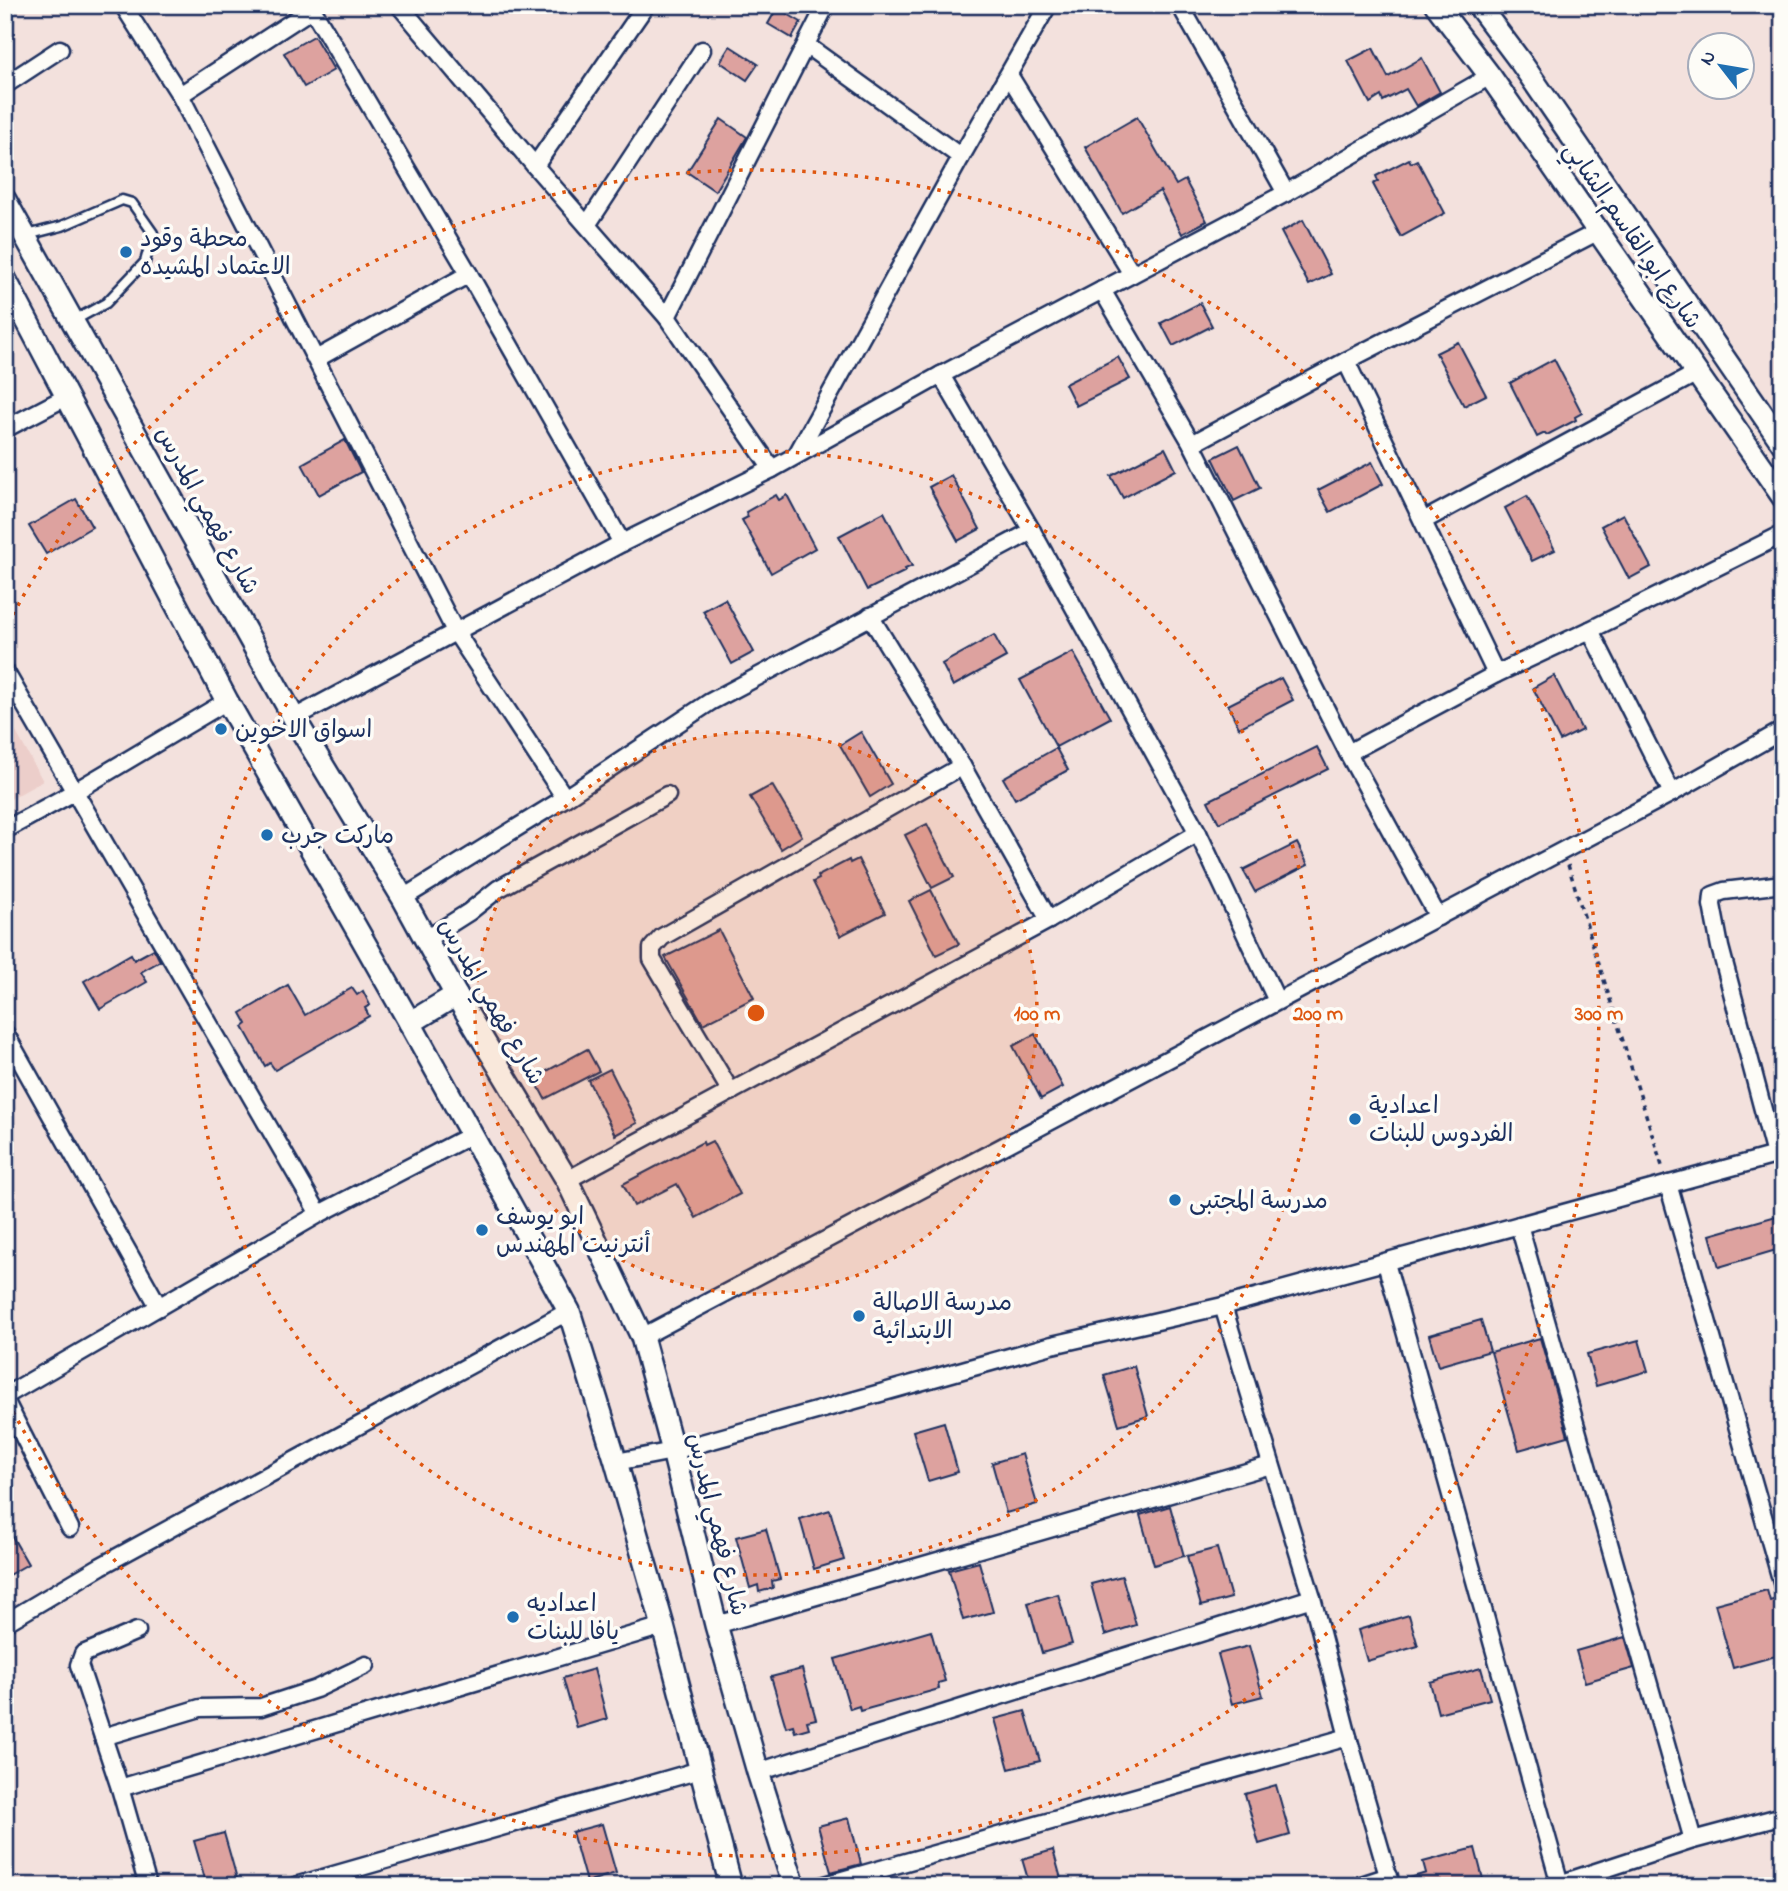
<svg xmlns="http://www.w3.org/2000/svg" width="1788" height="1891" font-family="'Indie Flower','Playpen Sans Arabic',sans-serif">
<rect width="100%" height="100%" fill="#f3e1dd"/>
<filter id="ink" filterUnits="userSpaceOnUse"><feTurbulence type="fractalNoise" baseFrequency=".0143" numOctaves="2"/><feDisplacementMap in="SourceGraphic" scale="14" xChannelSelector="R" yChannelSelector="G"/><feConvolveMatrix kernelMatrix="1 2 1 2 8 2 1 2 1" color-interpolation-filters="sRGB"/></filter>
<g filter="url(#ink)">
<path fill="#ecceca" d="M5 712 43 781 5 802Z"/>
<g fill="#dda29f" stroke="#1b2f5e" stroke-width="2">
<path d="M777 8 801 22 792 38 768 24Z"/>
<path d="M314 36 334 70 304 87 284 53Z"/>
<path d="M730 46 758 64 747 80 720 62Z"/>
<path d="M1373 48 1388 77 1422 58 1440 92 1416 106 1406 89 1383 101 1381 96 1370 103 1348 61Z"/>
<path d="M1137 117 1176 185 1185 180 1207 221 1182 234 1160 191 1122 213 1085 147Z"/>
<path d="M721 119 747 137 715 191 687 172Z"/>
<path d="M1409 159 1411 163 1417 160 1445 213 1401 237 1373 184 1378 181 1376 176Z"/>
<path d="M1303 220 1331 274 1309 285 1281 232Z"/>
<path d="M1200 303 1212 326 1173 346 1161 323Z"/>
<path d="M1458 342 1486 395 1464 406 1436 353Z"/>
<path d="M1118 357 1130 379 1076 406 1065 384Z"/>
<path d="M1554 359 1582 413 1575 417 1576 420 1547 435 1545 433 1537 437 1510 383Z"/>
<path d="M345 440 361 472 319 495 302 464Z"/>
<path d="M1239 445 1260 488 1234 501 1213 458Z"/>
<path d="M1165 448 1176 470 1123 498 1111 476Z"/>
<path d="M1372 462 1383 484 1330 512 1318 490Z"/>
<path d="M951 475 980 529 958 541 929 487Z"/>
<path d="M776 495 779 500 787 495 815 548 771 573 742 520 748 517 746 512Z"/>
<path d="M1527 496 1555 550 1532 561 1505 508Z"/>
<path d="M76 499 92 527 46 554 29 526Z"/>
<path d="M884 512 912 566 905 569 906 571 867 590 839 536Z"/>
<path d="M1623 514 1651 567 1629 579 1601 526Z"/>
<path d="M725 599 754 652 732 664 703 611Z"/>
<path d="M994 635 1006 657 953 686 942 664Z"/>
<path d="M1073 652 1110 718 1056 747 1020 680Z"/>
<path d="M1554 676 1582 730 1560 741 1533 688Z"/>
<path d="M1281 678 1293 700 1239 728 1228 705Z"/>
<path d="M861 732 891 784 870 797 840 745Z"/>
<path d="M1317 747 1328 769 1219 823 1208 801Z"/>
<path d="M1056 748 1068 770 1015 799 1003 778Z"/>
<path d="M772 785 802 836 781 849 750 797Z"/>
<path d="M927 824 954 877 932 888 905 835Z"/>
<path d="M1297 843 1308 865 1255 892 1243 870Z"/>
<path d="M858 859 885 913 840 936 813 882 819 879 818 876 849 860 850 863Z"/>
<path d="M931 890 959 944 936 955 909 901Z"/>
<path d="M719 930 754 998 703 1024 665 957Z"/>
<path d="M154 949 160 961 141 972 147 982 100 1009 84 981 131 954 134 960Z"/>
<path d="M288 985 305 1015 352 988 357 995 363 991 370 1005 365 1008 369 1016 275 1070 270 1063 265 1066 243 1027 247 1024 241 1013Z"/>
<path d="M1035 1034 1063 1087 1041 1099 1013 1046Z"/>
<path d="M587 1049 599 1071 545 1099 534 1078Z"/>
<path d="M610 1069 637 1123 615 1135 588 1080Z"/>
<path d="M712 1141 740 1194 696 1218 677 1184 634 1206 623 1184 703 1142 704 1145Z"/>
<path d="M1783 1214V1248L1719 1267 1710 1235Z"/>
<path d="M1481 1320 1490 1351 1438 1366 1429 1335Z"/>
<path d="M1540 1338 1568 1436 1519 1450 1491 1352Z"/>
<path d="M1639 1340 1648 1371 1596 1386 1587 1354Z"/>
<path d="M1134 1366 1148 1416 1119 1425 1104 1375Z"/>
<path d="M944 1422 958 1472 928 1481 913 1431Z"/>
<path d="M1022 1454 1037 1504 1006 1513 992 1463Z"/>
<path d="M1170 1506 1184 1556 1154 1565 1140 1515Z"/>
<path d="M830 1510 844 1560 814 1569 800 1519Z"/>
<path d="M5 1524 28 1564 5 1577Z"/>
<path d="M766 1529 780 1579 772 1581 773 1588 759 1592 758 1585 750 1588 736 1537Z"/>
<path d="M1217 1548 1231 1598 1201 1606 1187 1556Z"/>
<path d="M979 1562 993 1612 963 1620 949 1570Z"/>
<path d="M1122 1576 1136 1625 1105 1635 1091 1584Z"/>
<path d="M1767 1590 1770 1601 1776 1599 1783 1626V1654L1733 1668 1715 1604Z"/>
<path d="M1058 1594 1072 1644 1042 1653 1028 1603Z"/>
<path d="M1409 1615 1418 1646 1367 1661 1358 1630Z"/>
<path d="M931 1631 945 1681 938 1683 939 1689 860 1711 859 1706 850 1709 835 1659Z"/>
<path d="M1625 1637 1634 1668 1585 1682 1576 1651Z"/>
<path d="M1249 1646 1263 1696 1232 1704 1218 1654Z"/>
<path d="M1481 1668 1490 1699 1438 1713 1430 1682Z"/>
<path d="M594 1669 607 1719 577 1728 563 1678Z"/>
<path d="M802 1669 816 1719 807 1721 809 1728 795 1732 793 1725 786 1727 771 1677Z"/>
<path d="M1025 1711 1040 1761 1009 1769 995 1719Z"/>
<path d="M1276 1785 1290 1835 1259 1844 1245 1794Z"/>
<path d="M849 1818 861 1864 831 1872 818 1826Z"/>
<path d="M602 1824 616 1873 586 1882 572 1832Z"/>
<path d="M224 1833 238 1882 226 1886H207L194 1841Z"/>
<path d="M1475 1848 1483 1879 1459 1886H1401L1400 1881 1426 1873 1423 1862Z"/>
<path d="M1053 1850 1063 1886H1030L1022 1859Z"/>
</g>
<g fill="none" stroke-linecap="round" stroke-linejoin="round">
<defs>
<path id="service" d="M27 235 62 226 122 200 132 203 153 233 145 262 106 303 75 320"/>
<g id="minor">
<path d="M123 5 180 95 455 631 565 798"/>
<path d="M310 5 469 274 622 543"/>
<path d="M399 5 535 166 667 317 772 469"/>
<path d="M1180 5 1286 193"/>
<path d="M806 45 961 157"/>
<path d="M1009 75 1132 274"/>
<path d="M5 85 60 49"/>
<path d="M180 95 312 9"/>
<path d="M535 166 646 5"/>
<path d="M587 225 702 50"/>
<path d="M1102 290 1192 444 1348 753 1438 917"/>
<path d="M667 317 826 5"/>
<path d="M316 359 469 274"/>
<path d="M1346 361 1496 674"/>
<path d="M941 375 1032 531 1198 833 1277 1001"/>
<path d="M5 429 68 396"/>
<path d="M1192 444 1346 361 1599 231"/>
<path d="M797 454 961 157 1048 5"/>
<path d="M1423 521 1697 373"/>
<path d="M870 616 962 766 1049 920"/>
<path d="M1590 630 1672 793"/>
<path d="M5 671 319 1214"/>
<path d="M294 718 622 543 772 469 941 375 1286 193 1490 76"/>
<path d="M1348 753 1496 674 1590 630 1783 534"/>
<path d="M5 830 74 792 227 701"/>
<path d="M403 898 565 798 710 702 1032 531"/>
<path d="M425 940 469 912 498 889 667 795"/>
<path d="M5 1033 159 1307"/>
<path d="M731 1092 652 959V948L662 937 962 766"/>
<path d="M1775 1155 1720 947 1712 905 1713 895 1724 891 1783 884"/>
<path d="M567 1180 1049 920 1198 833"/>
<path d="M1668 1184 1783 1586"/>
<path d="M1519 1225 1693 1840"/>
<path d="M1386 1263 1560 1884"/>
<path d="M1223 1306 1312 1598 1348 1737 1391 1886"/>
<path d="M642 1337 1672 793 1783 730"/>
<path d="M5 1396 319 1214 471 1135"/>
<path d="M5 1400 70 1528"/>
<path d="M616 1462 673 1451 1052 1345 1223 1306 1783 1153"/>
<path d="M5 1623 101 1566 569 1311"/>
<path d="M716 1625 1271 1465"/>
<path d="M137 1631 83 1654 79 1665 120 1788 148 1886"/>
<path d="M103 1737 200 1708 261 1707 316 1689 366 1665"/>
<path d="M758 1772 1312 1598"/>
<path d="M120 1788 663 1626"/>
<path d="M295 1886 700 1770"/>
<path d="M821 1886 1348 1737"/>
<path d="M1358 1886 1389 1876"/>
<path d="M1553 1886 1693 1840 1783 1816"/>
</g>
<g id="tertiary">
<path d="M1436 5 1490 76 1783 497"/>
<path d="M1478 5 1520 61 1783 444"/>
<path d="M5 200 294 718 403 898 456 995 567 1180 642 1337 673 1451 716 1625 758 1772 794 1886"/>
<path d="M5 279 227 701 410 1023 569 1311 616 1462 663 1626 731 1886"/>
<path d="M410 1023 456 995"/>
</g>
</defs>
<use href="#service" stroke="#1b2f5e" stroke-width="13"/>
<use href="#minor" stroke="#1b2f5e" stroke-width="21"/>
<use href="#tertiary" stroke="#1b2f5e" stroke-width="26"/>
<path stroke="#1b2f5e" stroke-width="3.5" stroke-dasharray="5 5" stroke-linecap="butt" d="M1568 865 1663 1169"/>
<use href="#service" stroke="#fdfcf7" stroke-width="8"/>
<use href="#minor" stroke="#fdfcf7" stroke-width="16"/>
<use href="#tertiary" stroke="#fdfcf7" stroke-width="21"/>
</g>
</g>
<circle cx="756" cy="1013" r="281" fill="#de5710" fill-opacity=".12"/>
<g fill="none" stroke="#de5710" stroke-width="3.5" stroke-dasharray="3.5 7">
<circle cx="756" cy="1013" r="281"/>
<circle cx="756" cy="1013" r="562"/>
<path d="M8 624A843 843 0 1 1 8 1402"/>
</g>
<g fill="#1f6fb2" stroke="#fdfcf7" stroke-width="2.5">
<circle cx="126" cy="252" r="7"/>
<circle cx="221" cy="729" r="7"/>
<circle cx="267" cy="835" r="7"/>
<circle cx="1355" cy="1119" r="7"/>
<circle cx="1175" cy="1200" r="7"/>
<circle cx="482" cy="1230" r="7"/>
<circle cx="859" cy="1316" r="7"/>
<circle cx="513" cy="1617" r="7"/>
</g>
<g text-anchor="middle" stroke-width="7" stroke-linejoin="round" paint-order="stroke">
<g font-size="24" fill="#1b2f5e" stroke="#fdfcf7">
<text transform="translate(1633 235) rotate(55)" y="8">شارع ابو القاسم الشابي</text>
<text transform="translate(208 510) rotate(61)" y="8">شارع فهمي المدرس</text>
<text transform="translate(492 1001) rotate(60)" y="8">شارع فهمي المدرس</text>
<text transform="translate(718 1524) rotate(76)" y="8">شارع فهمي المدرس</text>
</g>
<g font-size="24" fill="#1b2f5e" stroke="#fdfcf7" text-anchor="start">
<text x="140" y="246">محطة وقود<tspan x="140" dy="28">الاعتماد المشيده</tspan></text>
<text x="235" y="737">اسواق الاخوين</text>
<text x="281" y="843">ماركت جرب</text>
<text x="1369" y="1113">اعدادية<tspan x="1369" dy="28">الفردوس للبنات</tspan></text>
<text x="1189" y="1208">مدرسة المجتبى</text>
<text x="496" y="1224">ابو يوسف<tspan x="496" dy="28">أنترنيت المهندس</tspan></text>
<text x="873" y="1310">مدرسة الاصالة<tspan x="873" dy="28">الابتدائية</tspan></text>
<text x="527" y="1611">اعداديه<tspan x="527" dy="28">يافا للبنات</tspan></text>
</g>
</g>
<circle cx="756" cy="1013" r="10" fill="#de5710" stroke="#fdfcf7" stroke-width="3.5"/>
<g font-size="21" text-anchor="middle" font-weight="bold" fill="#de5710" stroke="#fdfcf7" stroke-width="7" stroke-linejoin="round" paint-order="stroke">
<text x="1037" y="1020">100 m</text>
<text x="1318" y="1020">200 m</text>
<text x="1599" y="1020">300 m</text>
</g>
<rect width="1788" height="1891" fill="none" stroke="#fdfcf7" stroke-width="28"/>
<rect x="14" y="14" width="1760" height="1863" fill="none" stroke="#1b2f5e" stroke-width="2.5" filter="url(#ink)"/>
<g transform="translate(1721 66) rotate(301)"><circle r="33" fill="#fdfcf7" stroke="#a3aaba" stroke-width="2"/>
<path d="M0-5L12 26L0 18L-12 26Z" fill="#1f6fb2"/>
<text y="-10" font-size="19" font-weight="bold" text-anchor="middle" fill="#1b2f5e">N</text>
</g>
</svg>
